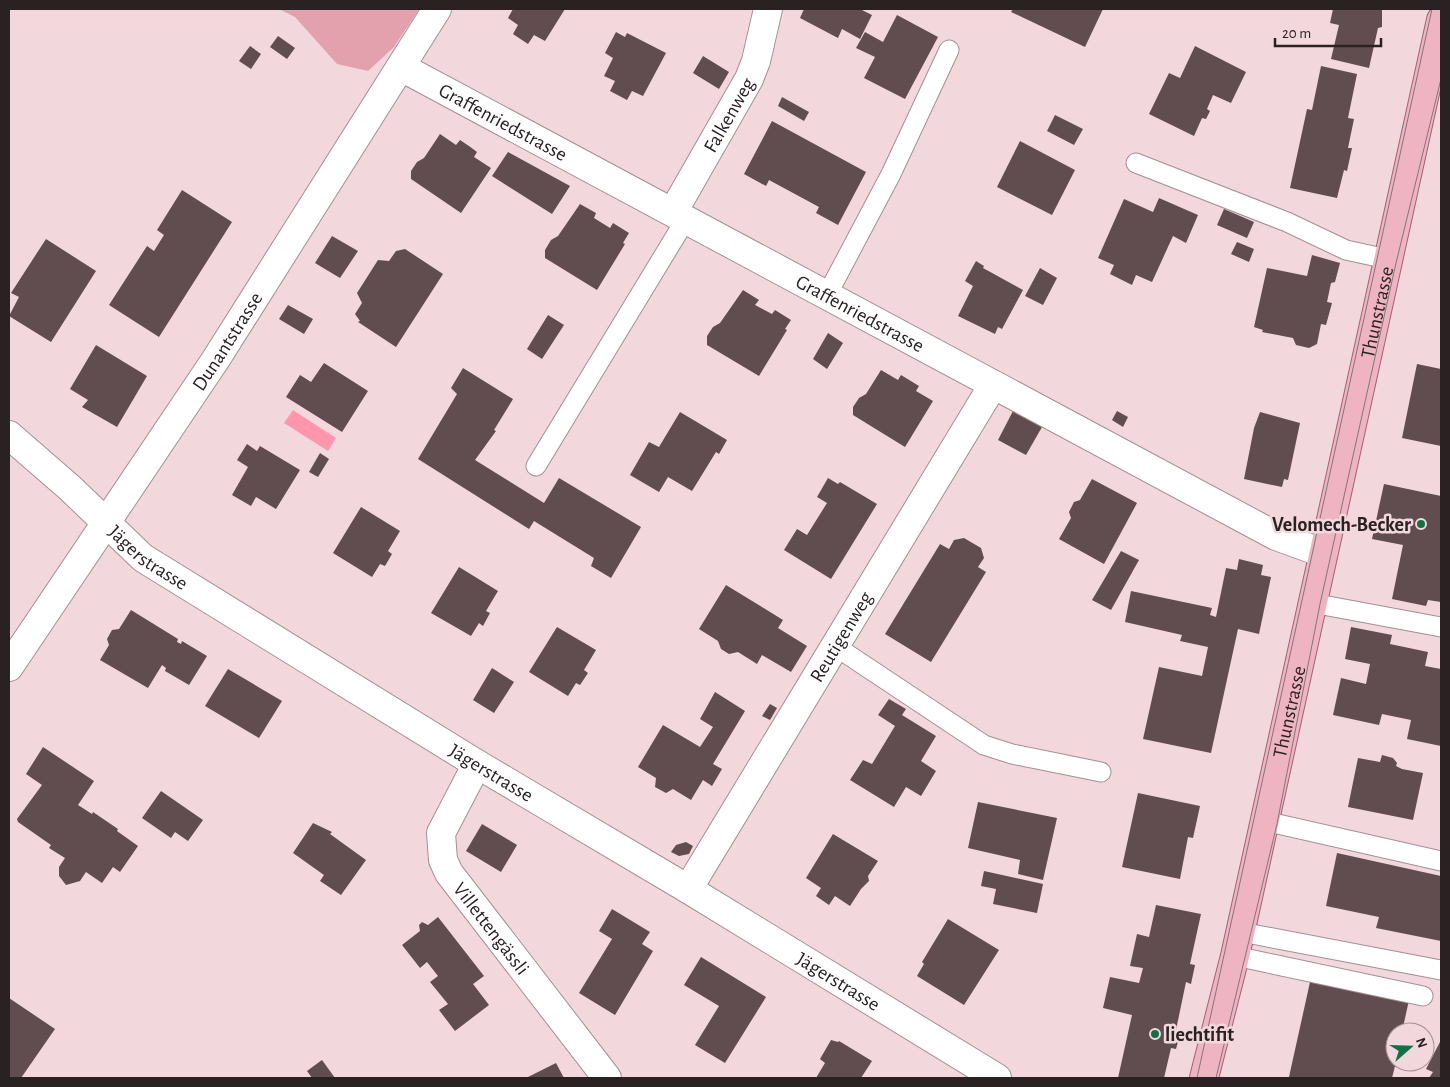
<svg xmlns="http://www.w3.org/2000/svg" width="1450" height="1087" font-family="'Alegreya Sans',sans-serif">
<rect width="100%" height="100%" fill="#f2d8dc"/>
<path fill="#e2a1ad" d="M279 9H419L394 47 368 71 337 64 295 17Z"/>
<path fill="#ff96ad" d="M293 410 336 438 328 451 284 423Z"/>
<g fill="#614c50">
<path d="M513 9H565L545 41 534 35 528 44 513 34 518 25 508 18Z"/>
<path d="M804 9H860L872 15 860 39 842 29 838 38 800 18Z"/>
<path d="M1013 9H1103L1085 47 1011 12Z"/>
<path d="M1333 9H1382V27L1378 28 1369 68 1331 59 1339 25 1330 23Z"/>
<path d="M897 15 938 37 905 99 864 78 875 57 856 48 865 32 883 42Z"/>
<path d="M616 32 625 37 627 33 666 53 643 96 632 91 627 100 610 91 615 81 604 76 613 58 605 53Z"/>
<path d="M278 36 295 48 287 59 270 47Z"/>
<path d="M250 46 261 54 251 69 239 61Z"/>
<path d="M1195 46 1246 72 1231 103 1213 95 1207 109 1210 111 1206 119 1202 118 1194 136 1149 114 1169 73 1180 78Z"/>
<path d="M703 56 729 72 719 89 693 73Z"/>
<path d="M1321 66 1357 74 1348 118 1354 119 1348 148H1352L1347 171 1344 170 1337 198 1290 188 1307 109 1312 110Z"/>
<path d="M782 97 809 112 804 121 778 106Z"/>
<path d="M1055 115 1083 129 1074 145 1047 131Z"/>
<path d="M772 121 866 172 838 225 816 213 819 207 769 180 766 186 744 174Z"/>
<path d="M440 134 456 145 460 140 469 146 477 152 474 157 491 168 461 213 411 179V171L417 162 424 158Z"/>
<path d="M1020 141 1075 170 1052 215 997 187Z"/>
<path d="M508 152 570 186 552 214 492 176Z"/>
<path d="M182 190 232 222 159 337 109 305 147 246 154 251 164 235 157 230Z"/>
<path d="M1159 198 1198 215 1186 243 1173 236 1152 282 1136 275 1132 285 1110 274 1114 265 1098 258 1124 199 1153 212Z"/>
<path d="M580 204 596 213 594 218 610 228 613 223 629 233 623 243 625 244 597 290 545 258V250L551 240 558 236Z"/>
<path d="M1224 209 1254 222 1247 238 1217 225Z"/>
<path d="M332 236 358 251 340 278 315 263Z"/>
<path d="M46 239 96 271 51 342 9 316 19 297 11 293Z"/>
<path d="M1237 242 1254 249 1249 262 1231 254Z"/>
<path d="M405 249 443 274 396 347 358 322 360 321 355 314 362 303 357 293 378 260 389 261 396 251Z"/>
<path d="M1312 255 1340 263 1335 282 1331 283 1327 302 1332 303 1326 325 1321 324 1317 344 1309 348 1296 345 1293 338 1262 332 1263 330 1254 327 1267 268 1307 276Z"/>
<path d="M976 261 984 266 983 268 1023 290 1002 329 998 327 995 334 958 316 973 286 965 281Z"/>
<path d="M1040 268 1057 278 1043 305 1025 296Z"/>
<path d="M743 290 759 300 755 305 772 314 775 310 791 320 785 329 787 330 759 376 707 345V336L713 327 720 323Z"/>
<path d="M288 305 313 319 304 334 279 319Z"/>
<path d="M548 315 564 325 542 359 527 349Z"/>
<path d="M828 333 843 343 827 369 813 359Z"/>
<path d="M96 345 147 376 117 427 82 407 88 400 70 389Z"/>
<path d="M324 363 368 391 342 432 286 397 300 375 311 382Z"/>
<path d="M1417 364 1441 369V446L1402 438Z"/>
<path d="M463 368 513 399 494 430 496 431 475 460 544 503 559 478 641 527 611 578 591 566 594 558 534 521 529 529 418 459 457 394 451 388Z"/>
<path d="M881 370 898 380 901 375 919 386 916 391 933 401 905 447 853 415V407L859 398 866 394Z"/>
<path d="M1013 411 1042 427 1026 455 998 440Z"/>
<path d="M1117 411 1128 417 1123 427 1112 420Z"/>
<path d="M680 412 727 440 719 454 716 452 692 491 668 477 659 492 630 475 649 442 659 447Z"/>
<path d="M1260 412 1300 423 1288 480 1284 479 1282 487 1244 479 1254 428Z"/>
<path d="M247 444 257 451 260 446 300 470 276 509 256 497 251 506 232 495 248 467 237 460Z"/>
<path d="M320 453 329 459 318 477 309 472Z"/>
<path d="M828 478 838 484 840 482 877 504 831 579 784 550 797 529 807 535 827 503 817 497Z"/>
<path d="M1092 479 1137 503 1104 564 1059 539 1071 518 1069 512 1074 502 1080 500Z"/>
<path d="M1384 484 1441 496V602L1428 600 1426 606 1392 599 1403 545 1372 539Z"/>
<path d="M361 507 400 531 388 551 392 554 385 566 380 564 372 577 333 553Z"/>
<path d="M964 538 981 548 984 558 978 567 986 572 931 662 885 634 940 544 949 549 954 540Z"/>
<path d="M1121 551 1139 560 1111 610 1092 600Z"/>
<path d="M1239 559 1263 565 1261 575 1271 577 1259 634 1238 629 1211 753 1143 739 1159 667 1202 676 1208 647 1180 641 1182 635 1125 622 1131 591 1212 608 1210 615 1216 617 1226 568 1237 570Z"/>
<path d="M459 567 498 591 486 611 490 613 483 626 479 623 471 636 431 613Z"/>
<path d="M726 585 783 620 778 628 807 646 791 672 762 655 757 664 738 652 729 654 721 649 718 641 699 629Z"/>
<path d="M131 610 178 639 177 642 181 644 182 641 207 656 189 685 165 671 166 668 162 665 148 688 100 660 109 645 107 639 112 630 119 629Z"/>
<path d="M557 627 596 650 584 670 588 673 580 685 576 683 568 696 529 672Z"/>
<path d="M1351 627 1392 635 1390 644 1428 652 1425 666 1441 669V746L1407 739 1411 720 1382 714 1379 725 1333 715 1341 678 1366 684 1370 664 1345 659Z"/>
<path d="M492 668 514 682 494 713 473 700Z"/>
<path d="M228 669 282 701 259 738 205 706Z"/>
<path d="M715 692 745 711 713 764 722 769 712 786 703 780 691 800 673 789 666 793 655 787 656 778 638 767 663 725 700 747 713 727 700 719Z"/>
<path d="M889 699 906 709 902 715 936 736 921 761 936 771 921 796 906 787 894 807 850 780 863 760 872 764 895 726 878 715Z"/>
<path d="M770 704 777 708 770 720 762 716Z"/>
<path d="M43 747 94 781 78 805 92 814 93 812 118 829 117 831 138 846 120 872 113 867 102 883 86 872 80 881 66 885 59 876V867L65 858 49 848 51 845 18 822 17 819 42 785 26 774Z"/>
<path d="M1382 755 1393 758 1397 763 1396 766 1402 769 1423 773 1413 820 1348 807 1358 758 1380 762Z"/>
<path d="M161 791 203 820 188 841 175 832 171 838 142 818Z"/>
<path d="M1138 793 1200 806 1193 838 1188 837 1180 879 1122 867Z"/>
<path d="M978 802 1057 818 1043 880 1018 874 1020 860 968 848Z"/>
<path d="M313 823 332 832 330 834 366 860 341 895 320 881 324 875 293 853Z"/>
<path d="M482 824 517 845 501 872 466 851Z"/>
<path d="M833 834 878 861 868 876 869 881 861 889 850 906 835 896 829 905 816 896 821 888 806 878Z"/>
<path d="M686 842 693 846 689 854 679 856 671 852 676 845Z"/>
<path d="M1337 853 1441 876V941L1376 928 1379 917 1326 906Z"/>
<path d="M984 871 1043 884 1037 913 993 904 996 889 981 886Z"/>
<path d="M1156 905 1201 914 1190 964 1195 965 1191 984 1186 982 1176 1030 1181 1031 1176 1049 1171 1048 1164 1078H1118L1132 1015 1103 1008 1110 977 1139 983 1143 968 1130 966 1137 934 1149 937Z"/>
<path d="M612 909 650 932 642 944 653 951 615 1015 579 993 612 939 599 931Z"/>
<path d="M438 917 484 976 473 984 489 1005 455 1031 439 1010 448 1004 430 982 438 976 427 962 420 968 402 945 420 931 419 925 422 922 428 925Z"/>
<path d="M948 919 999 950 964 1005 917 976 924 964 922 962Z"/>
<path d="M701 957 766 997 725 1063 695 1045 719 1006 684 985Z"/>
<path d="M1312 973 1409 1000 1402 1032H1395L1396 1062 1392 1078 1289 1077Z"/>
<path d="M9 998 55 1029 21 1078H9Z"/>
<path d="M831 1040 838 1042 839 1041 872 1061 861 1078H816L825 1063 820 1059Z"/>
<path d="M1441 1040V1078H1429L1433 1072 1426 1069Z"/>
<path d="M322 1060 335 1078H312L307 1071Z"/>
<path d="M556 1063 564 1078H526Z"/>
</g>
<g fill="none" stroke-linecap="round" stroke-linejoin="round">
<defs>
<g id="service">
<path d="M1136 163 1287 222 1346 250 1387 259"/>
<path d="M827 295 891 174 949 50"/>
<path d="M536 466 686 219"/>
<path d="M1312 603 1441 627"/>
<path d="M835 646 984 745 1012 754 1101 772"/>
<path d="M1264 821 1441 861"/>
<path d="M1241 932 1441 970"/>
<path d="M1235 956 1423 996"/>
</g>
<g id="minor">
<path id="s1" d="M401 67 1276 536 1323 553"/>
<path id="s2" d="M673 212 749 79 756 61 768 9"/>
<path id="s3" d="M9 435 70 488 143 558 477 764 688 889 997 1078"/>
<path id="s4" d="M9 667 216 359 437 9"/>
<path id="s5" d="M477 764 441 833 443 860 449 873 607 1078"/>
<path id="s6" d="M688 889 993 385"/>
</g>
<g id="primary">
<path id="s7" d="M1204 1078 1235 956 1441 20"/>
</g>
</defs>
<use href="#service" stroke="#a68e92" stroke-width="21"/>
<use href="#minor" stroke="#a68e92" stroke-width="30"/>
<use href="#primary" stroke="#a4606f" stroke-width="30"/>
<use href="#service" stroke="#fff" stroke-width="19"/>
<use href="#minor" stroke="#fff" stroke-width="28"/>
<use href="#primary" stroke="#efb4c1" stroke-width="28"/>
<g stroke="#857477" stroke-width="1">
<path d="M1197 1078 1432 9"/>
<path d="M1216 1078 1277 824 1320 604 1396 263 1441 79"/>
</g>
</g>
<g fill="#147044" stroke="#f2d8dc" stroke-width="2">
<circle cx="1421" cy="524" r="5"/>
<circle cx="1155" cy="1034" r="5"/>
</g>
<g text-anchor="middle" stroke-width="5" stroke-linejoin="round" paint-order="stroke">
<g font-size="20" fill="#2a2122" stroke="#f2d8dc">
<text dy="7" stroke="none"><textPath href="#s2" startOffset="112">Falkenweg</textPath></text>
<text dy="7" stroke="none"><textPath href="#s1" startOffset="116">Graffenriedstrasse</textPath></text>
<text dy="7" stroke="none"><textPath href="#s7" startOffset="785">Thunstrasse</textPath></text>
<text dy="7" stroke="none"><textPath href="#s1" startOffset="521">Graffenriedstrasse</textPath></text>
<text dy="7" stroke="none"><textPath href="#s4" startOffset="392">Dunantstrasse</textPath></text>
<text dy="7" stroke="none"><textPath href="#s3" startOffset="186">Jägerstrasse</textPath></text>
<text dy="7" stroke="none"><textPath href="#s6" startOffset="295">Reutigenweg</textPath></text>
<text dy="7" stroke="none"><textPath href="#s7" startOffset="376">Thunstrasse</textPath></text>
<text dy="7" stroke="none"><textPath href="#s3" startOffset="591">Jägerstrasse</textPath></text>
<text dy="7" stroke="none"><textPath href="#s5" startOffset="189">Villettengässli</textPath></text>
<text dy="7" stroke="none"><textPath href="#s3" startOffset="996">Jägerstrasse</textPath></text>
</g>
<g font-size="20" font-weight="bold" fill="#2a2122" stroke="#f2d8dc" text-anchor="end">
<text x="1411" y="531">Velomech-Becker</text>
<text x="1165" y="1041" text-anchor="start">liechtifit</text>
</g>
</g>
<rect width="1450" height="1087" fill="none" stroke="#2a2122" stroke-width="20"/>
<g transform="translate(1410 1047) rotate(70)"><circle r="24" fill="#f2d8dc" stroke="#a28f92"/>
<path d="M0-4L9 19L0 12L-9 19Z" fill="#147044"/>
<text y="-8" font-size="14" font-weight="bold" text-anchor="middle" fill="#2a2122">N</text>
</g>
<path d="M1275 38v8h106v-8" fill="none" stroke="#2a2122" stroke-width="2.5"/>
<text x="1282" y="38" font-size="15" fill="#2a2122" stroke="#f2d8dc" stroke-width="4" paint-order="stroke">20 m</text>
</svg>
